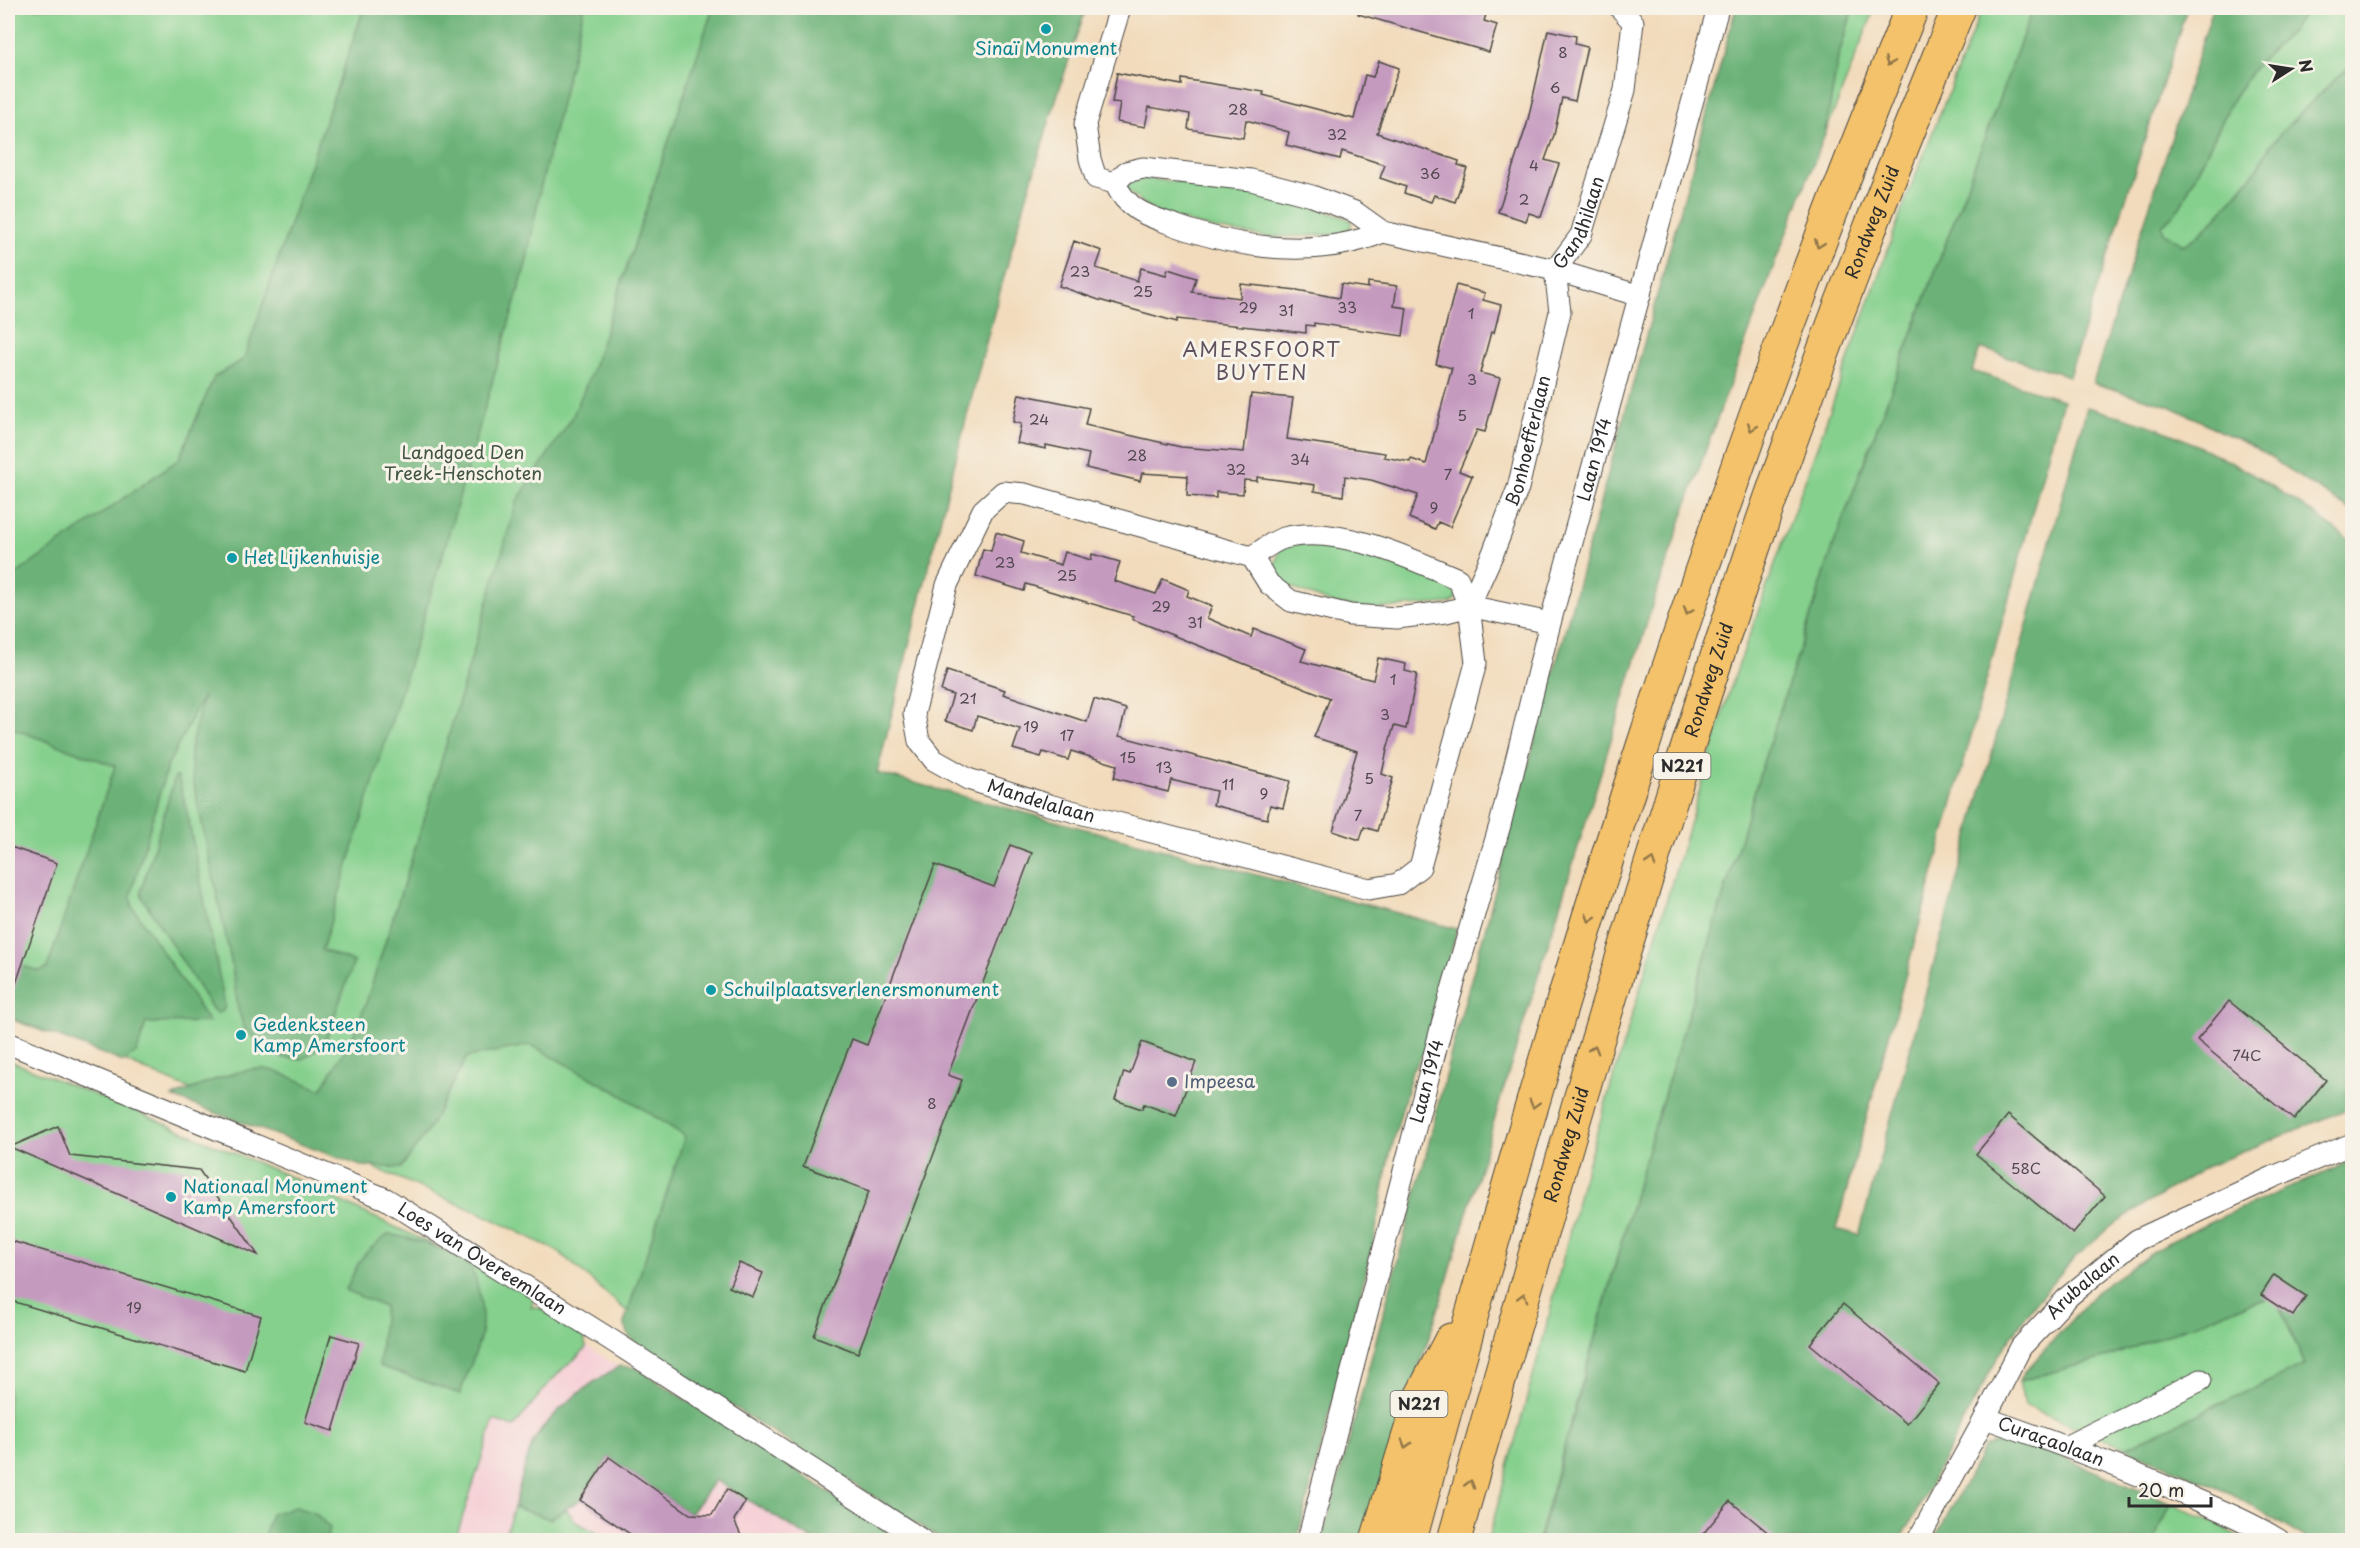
<svg xmlns="http://www.w3.org/2000/svg" width="2360" height="1548" font-family="'Playpen Sans',sans-serif">
<rect width="100%" height="100%" fill="#f7f3e8"/>
<filter id="ink" filterUnits="userSpaceOnUse"><feTurbulence type="fractalNoise" baseFrequency=".0167" numOctaves="2"/><feDisplacementMap in="SourceGraphic" scale="12" xChannelSelector="R" yChannelSelector="G"/><feConvolveMatrix kernelMatrix="1 2 1 2 8 2 1 2 1" color-interpolation-filters="sRGB"/></filter>
<filter id="wash" filterUnits="userSpaceOnUse"><feTurbulence type="fractalNoise" baseFrequency=".008" numOctaves="4" result="noise"/><feDisplacementMap in="SourceGraphic" scale="24" xChannelSelector="R" yChannelSelector="G"/><feGaussianBlur stdDeviation="1.35" result="paint"/><feColorMatrix in="noise" values="0 0 0 0 0 0 0 0 0 0 0 0 0 0 0 0 0 1.4 0 .05"/><feComposite in="paint" operator="in"/></filter>
<g filter="url(#wash)">
<rect width="100%" height="100%" fill="#f2dbbc"/>
<path fill="#f6cfd6" d="M531 1308 639 1381 863 1540H455Z"/>
<g fill="#85d08d" stroke="#587e5c" stroke-width="1.5">
<path d="M8 8H1077L656 1337 559 1252 489 1217 47 1028 45 1032 8 1018Z"/>
<path d="M1853 8H1875L1825 134 1838 58Z"/>
<path d="M1982 8H2033L1835 541 1763 763 1639 1179 1538 1540H1488L1545 1332 1580 1189 1728 695 1903 207Z"/>
<path d="M2307 8H2352V64C2326 89 2297 114 2273 142 2265 152 2259 166 2251 177 2237 195 2203 236 2183 245L2164 233 2162 226 2180 207 2234 97 2255 67 2292 30Z"/>
<path d="M1136 178 1245 188 1309 205 1351 220V227L1344 234 1304 236 1267 237 1214 229 1158 214 1126 190 1129 182Z"/>
<path d="M1298 544H1320L1393 561 1450 586 1458 597 1450 603 1372 609 1330 603 1280 583 1274 568 1280 549Z"/>
<path d="M8 1060 135 1111 321 1190 327 1195 536 1293 531 1307H538L583 1334 586 1347C579 1358 568 1363 559 1373 543 1389 529 1408 514 1427L494 1420 455 1540H8Z"/>
<path d="M2275 1296 2305 1365 2125 1448 2024 1405 2019 1381 2111 1356 2233 1309Z"/>
<path d="M2171 1504 2212 1521 2245 1540H2154Z"/>
<path d="M514 1507 550 1519 566 1509 576 1522 610 1540H503Z"/>
</g>
<g fill="#6cb278" stroke="#4c6e52" stroke-width="1.5">
<path d="M364 8H584L540 190 526 264 447 540 322 950 354 962 324 1045 303 1059 284 1058 264 1048 244 1027 238 1009 232 966 192 776 190 750 203 696 167 767 131 894 132 906 209 1022 146 1023 137 1052 123 1062 8 1017V962L39 971 47 968 115 766 8 727V580L179 459 214 377 244 359Z"/>
<path d="M713 8H1086C1001 258 942 517 877 773L1457 929 1426 1050 1412 1071 1388 1162 1374 1241 1297 1540H942L641 1348 630 1338 624 1323 685 1136 615 1091 531 1045 467 1057 429 1129 401 1168 361 1166 172 1097C197 1088 240 1066 265 1069 281 1071 305 1084 321 1090L352 1038 366 1003 428 807 517 501 572 418 592 371Z"/>
<path d="M1736 8H1853L1838 58 1825 134 1769 278 1705 452 1654 600 1501 1097 1445 1288 1363 1540H1322L1424 1163 1453 1044 1487 922 1516 809Z"/>
<path d="M2033 8H2187L2069 376 1980 348 1972 371 2063 400 1836 1229 1859 1235 2087 407C2111 414 2138 420 2162 430 2229 457 2295 498 2352 542V1107L2208 1166 2118 1221 2072 1260 2037 1301 2001 1351 1901 1540H1539L1639 1179 1763 763 1835 541Z"/>
<path d="M2213 8H2307L2292 30 2255 67 2234 97 2180 207 2162 226 2164 233 2183 245C2202 237 2237 195 2251 177 2259 166 2265 153 2273 142 2297 114 2326 89 2352 64V511L2257 449 2170 406 2093 383Z"/>
<path d="M175 777H178L186 807 225 1006 223 1011 217 1013 213 1010 142 897 141 891Z"/>
<path d="M2352 1161V1540H2308L2230 1493 2125 1448 2305 1365 2275 1296 2233 1309 2111 1356 2020 1381 2024 1373 2098 1290 2167 1243 2226 1215Z"/>
<path d="M389 1234C410 1238 445 1248 463 1260 480 1272 485 1319 480 1338 475 1357 466 1375 460 1394L379 1366 384 1307 346 1290C359 1259 361 1254 389 1234Z"/>
<path d="M620 1366 637 1368 887 1530 881 1540H813L715 1480 690 1514 609 1457 580 1500 550 1519 514 1507C518 1492 528 1448 536 1437 557 1407 588 1384 620 1366Z"/>
<path d="M2006 1439 2036 1446 2171 1504 2154 1540H1934L1985 1446Z"/>
<path d="M295 1507 315 1513 330 1528 326 1540H263L271 1514Z"/>
</g>
<g id="blocks">
<g fill="#c59abf">
<path d="M1358 8H1488L1484 21 1497 25 1489 52 1358 14Z"/>
<path d="M1548 30 1576 36 1575 44 1587 47 1575 101 1562 98 1554 135 1545 160 1559 164 1541 217 1529 213 1526 221 1498 212 1527 124Z"/>
<path d="M1379 61 1399 68 1377 133 1459 161 1458 165 1467 168 1455 202 1434 195 1431 202 1404 193 1406 187 1380 178 1385 165 1342 151 1340 159 1286 145 1289 132 1246 120 1243 138 1188 129 1190 114 1149 107 1145 127 1117 122 1120 103 1112 102 1117 73 1182 85V79L1264 92 1263 95 1354 119 1365 75 1373 77Z"/>
<path d="M1074 241 1102 251 1096 268 1137 281 1141 268 1166 275 1168 269 1196 278 1192 292 1240 298 1241 284 1297 290 1339 298 1341 284 1368 288V282L1397 286 1394 306 1407 308 1403 336 1314 323V326L1306 325V333L1177 319V322L1099 300 1059 286Z"/>
<path d="M1456 285 1485 293 1483 300 1501 305 1494 333 1491 332 1480 373 1500 378 1485 432 1477 430 1459 471 1472 476 1450 527 1438 522 1435 529 1409 518 1418 495 1371 480 1345 476 1343 496 1314 491 1315 485 1257 477V481L1244 480 1243 494 1216 492V498L1187 496 1188 476 1142 473 1140 481 1086 468 1089 454 1046 445V449L1017 443 1021 424 1013 422 1019 394 1089 408 1085 425 1181 447 1244 452 1251 394 1293 398 1287 439 1385 453 1384 457 1410 462 1411 459 1426 464 1452 368 1436 364Z"/>
<path d="M996 532 1024 541 1021 553 1061 565 1065 552 1091 560 1092 554 1120 562 1114 581 1156 594 1163 579 1189 590 1187 596 1212 606 1207 618 1251 637 1254 629 1306 649 1301 661 1373 680 1378 658 1406 664 1405 671 1417 674 1406 729 1394 726 1387 750 1382 774 1393 778 1377 831 1364 827 1360 840 1333 831 1357 751 1314 737 1330 698 1132 619 1133 616 1026 584 1024 591 976 576 983 549 991 551Z"/>
<path d="M947 671 1005 690 1003 694 1087 722 1094 699 1126 709 1119 736 1290 781 1283 808 1270 805 1267 819 1213 805 1216 791 1171 780 1168 792 1114 778 1117 765 1071 751 1068 760 1043 752 1041 757 1013 749 1020 729 977 716 973 730 945 721 953 695 941 691Z"/>
<path d="M1010 845 1032 853 948 1075 962 1080 858 1353 814 1336 869 1191 803 1166 852 1039 867 1045 935 865 994 887Z"/>
<path d="M8 846 57 863 11 998H8Z"/>
<path d="M2229 1001 2326 1080 2294 1120 2197 1040Z"/>
<path d="M1142 1042 1196 1062 1176 1116 1144 1104 1142 1109 1115 1100 1124 1072 1130 1074Z"/>
<path d="M2008 1115 2105 1196 2073 1234 1976 1154Z"/>
<path d="M58 1126 70 1156 199 1170 258 1255 10 1147Z"/>
<path d="M8 1240 261 1316 245 1371 8 1300Z"/>
<path d="M739 1263 763 1273 753 1297 729 1287Z"/>
<path d="M2274 1275 2306 1296 2293 1316 2261 1295Z"/>
<path d="M1843 1304 1939 1384 1907 1424 1810 1344Z"/>
<path d="M331 1335 359 1343 333 1431 305 1422Z"/>
<path d="M609 1457 690 1514 712 1515 727 1489 746 1501 734 1520 743 1540H639L580 1500Z"/>
<path d="M1730 1501 1777 1540H1698Z"/>
</g>
</g>
</g>
<g filter="url(#ink)">
<use href="#blocks" fill-opacity="0" stroke="#494541" stroke-width="1.5"/>
<g fill="none" stroke-linecap="round" stroke-linejoin="round">
<defs>
<g id="minor">
<path d="M1143 168 1251 180 1312 196 1355 212 1383 232C1317 259 1242 249 1177 226 1149 216 1128 212 1115 183L1126 172Z"/>
<path d="M1115 183 1096 178 1090 159 1085 124 1120 8"/>
<path id="s1" d="M1383 232 1555 270 1581 235 1625 90 1633 22 1620 8"/>
<path id="s2" d="M1252 557 1025 494 1003 492 983 510 947 585 914 714 919 741 934 760 968 779 1049 805 1369 889 1398 884 1420 867 1476 663 1469 606 1458 579C1410 558 1337 524 1284 538 1273 541 1261 551 1252 557L1269 584 1291 601 1350 615 1397 618 1446 612 1469 606 1550 623"/>
<path id="s3" d="M1469 606 1493 553 1518 488 1560 312 1555 270 1640 296"/>
<path id="s4" d="M8 1043 386 1199 608 1338 922 1540"/>
<path id="s5" d="M1985 1418C2057 1443 2128 1469 2197 1500 2225 1512 2253 1524 2279 1540"/>
<path d="M2067 1446 2201 1380"/>
<path id="s6" d="M1308 1540 1444 1017 1500 825 1550 623 1718 8"/>
<path id="s7" d="M1918 1540 1985 1418 2021 1347 2069 1296 2137 1240 2273 1177 2352 1144"/>
</g>
<g id="primary">
<path d="M1377 1540 1420 1399 1451 1340"/>
<path d="M1410 1540C1549 1021 1708 505 1912 8"/>
<path id="s8" d="M1454 1540C1548 1207 1642 874 1754 546 1816 364 1885 185 1959 8"/>
</g>
</defs>
<use href="#minor" stroke="#494541" stroke-width="23"/>
<use href="#primary" stroke="#494541" stroke-width="35"/>
<use href="#minor" stroke="#fff" stroke-width="21"/>
<use href="#primary" stroke="#f4c26a" stroke-width="33"/>
</g>
<defs><path id="oneway-chevron" d="M-2-3.5L2.5 0L-2 3.5" fill="none" stroke-width="1.6" stroke-linecap="round" stroke-linejoin="round" transform="scale(1.5)"/></defs>
<g stroke="#90764a">
<use href="#oneway-chevron" transform="translate(1889 62) rotate(112)"/>
<use href="#oneway-chevron" transform="translate(1819 244) rotate(111)"/>
<use href="#oneway-chevron" transform="translate(1752 427) rotate(110)"/>
<use href="#oneway-chevron" transform="translate(1688 611) rotate(108)"/>
<use href="#oneway-chevron" transform="translate(1651 862) rotate(-73)"/>
<use href="#oneway-chevron" transform="translate(1590 918) rotate(107)"/>
<use href="#oneway-chevron" transform="translate(1594 1049) rotate(-73)"/>
<use href="#oneway-chevron" transform="translate(1534 1104) rotate(106)"/>
<use href="#oneway-chevron" transform="translate(1523 1297) rotate(-74)"/>
<use href="#oneway-chevron" transform="translate(1406 1444) rotate(107)"/>
<use href="#oneway-chevron" transform="translate(1470 1484) rotate(-74)"/>
</g>
</g>
<g fill="#0f9aa8" stroke="#f7f3e8" stroke-width="2">
<circle cx="1046" cy="29" r="6"/>
<circle cx="232" cy="558" r="6"/>
<circle cx="711" cy="990" r="6"/>
<circle cx="241" cy="1035" r="6"/>
<circle cx="171" cy="1197" r="6"/>
</g>
<circle fill="#5c6f8a" stroke="#f7f3e8" stroke-width="2" cx="1172" cy="1082" r="6"/>
<g text-anchor="middle" stroke-width="6" stroke-linejoin="round" paint-order="stroke">
<g font-size="15" fill="#524750">
<text x="1563" y="58">8</text>
<text x="1555" y="93">6</text>
<text x="1238" y="115">28</text>
<text x="1337" y="140">32</text>
<text x="1534" y="171">4</text>
<text x="1430" y="179">36</text>
<text x="1524" y="205">2</text>
<text x="1080" y="277">23</text>
<text x="1143" y="297">25</text>
<text x="1248" y="313">29</text>
<text x="1347" y="313">33</text>
<text x="1286" y="316">31</text>
<text x="1471" y="319">1</text>
<text x="1472" y="385">3</text>
<text x="1462" y="421">5</text>
<text x="1039" y="425">24</text>
<text x="1137" y="461">28</text>
<text x="1300" y="465">34</text>
<text x="1236" y="475">32</text>
<text x="1448" y="480">7</text>
<text x="1434" y="513">9</text>
<text x="1005" y="568">23</text>
<text x="1067" y="581">25</text>
<text x="1161" y="612">29</text>
<text x="1195" y="628">31</text>
<text x="1393" y="685">1</text>
<text x="968" y="704">21</text>
<text x="1385" y="720">3</text>
<text x="1031" y="732">19</text>
<text x="1067" y="741">17</text>
<text x="1128" y="763">15</text>
<text x="1164" y="773">13</text>
<text x="1369" y="784">5</text>
<text x="1228" y="790">11</text>
<text x="1264" y="799">9</text>
<text x="1358" y="821">7</text>
<text x="2247" y="1061">74C</text>
<text x="932" y="1109">8</text>
<text x="2026" y="1174">58C</text>
<text x="134" y="1313">19</text>
</g>
<g fill="#f7f3e8" stroke="#686764" stroke-width="1.5">
<rect x="1653.5" y="753" width="57" height="26" rx="4.5"/>
<rect x="1390.5" y="1391" width="57" height="26" rx="4.5"/>
</g>
<g font-size="16" font-weight="bold" fill="#2b2b2b">
<text x="1682" y="772">N221</text>
<text x="1419" y="1410">N221</text>
</g>
<g font-size="18" fill="#0d838f" stroke="#f7f3e8" text-anchor="start">
<text x="1046" y="55" text-anchor="middle">Sinaï Monument</text>
<text x="244" y="564">Het Lijkenhuisje</text>
<text x="723" y="996">Schuilplaatsverlenersmonument</text>
<text x="253" y="1031">Gedenksteen<tspan x="253" dy="21">Kamp Amersfoort</tspan></text>
<text x="183" y="1193">Nationaal Monument<tspan x="183" dy="21">Kamp Amersfoort</tspan></text>
</g>
<g font-size="18" fill="#2b2b2b" stroke="#f7f3e8">
<text dy="6" stroke="none"><textPath href="#s1" startOffset="230">Gandhilaan</textPath></text>
<text dy="6" stroke="none"><textPath href="#s8" startOffset="1383">Rondweg Zuid</textPath></text>
<text dy="6" stroke="none"><textPath href="#s3" startOffset="176">Bonhoefferlaan</textPath></text>
<text dy="6" stroke="none"><textPath href="#s6" startOffset="1118">Laan 1914</textPath></text>
<text dy="6" stroke="none"><textPath href="#s8" startOffset="897">Rondweg Zuid</textPath></text>
<text dy="6" stroke="none"><textPath href="#s2" startOffset="668">Mandelalaan</textPath></text>
<text dy="6" stroke="none"><textPath href="#s6" startOffset="474">Laan 1914</textPath></text>
<text dy="6" stroke="none"><textPath href="#s8" startOffset="411">Rondweg Zuid</textPath></text>
<text dy="6" stroke="none"><textPath href="#s4" startOffset="522">Loes van Overeemlaan</textPath></text>
<text dy="6" stroke="none"><textPath href="#s7" startOffset="306">Arubalaan</textPath></text>
<text dy="6" stroke="none"><textPath href="#s5" startOffset="70">Curaçaolaan</textPath></text>
</g>
<g font-size="18" fill="#425444" stroke="#f7f3e8">
<text x="463" y="459">Landgoed Den<tspan x="463" dy="21">Treek-Henschoten</tspan></text>
</g>
<g font-size="18" fill="#4e5e75" stroke="#f7f3e8" text-anchor="start">
<text x="1184" y="1088">Impeesa</text>
</g>
<g font-size="20" letter-spacing="1.5" fill="#61525f" stroke="#f7f3e8">
<text x="1262" y="357">AMERSFOORT<tspan x="1262" dy="23">BUYTEN</tspan></text>
</g>
</g>
<rect width="2360" height="1548" fill="none" stroke="#f7f3e8" stroke-width="30"/>
<g transform="translate(2291 69) rotate(78)" stroke="#f7f3e8" stroke-width="4.5" paint-order="stroke">
<path d="M0-4.5L10 22L0 15L-10 22Z" fill="#2b2b2b"/>
<text y="-9" font-size="16" font-weight="bold" text-anchor="middle" fill="#2b2b2b">N</text>
</g>
<path d="M2129 1497v9h82v-9" fill="none" stroke="#2b2b2b" stroke-width="3"/>
<text x="2138" y="1497" font-size="18" fill="#2b2b2b" stroke="#f7f3e8" stroke-width="4.5" paint-order="stroke">20 m</text>
</svg>
